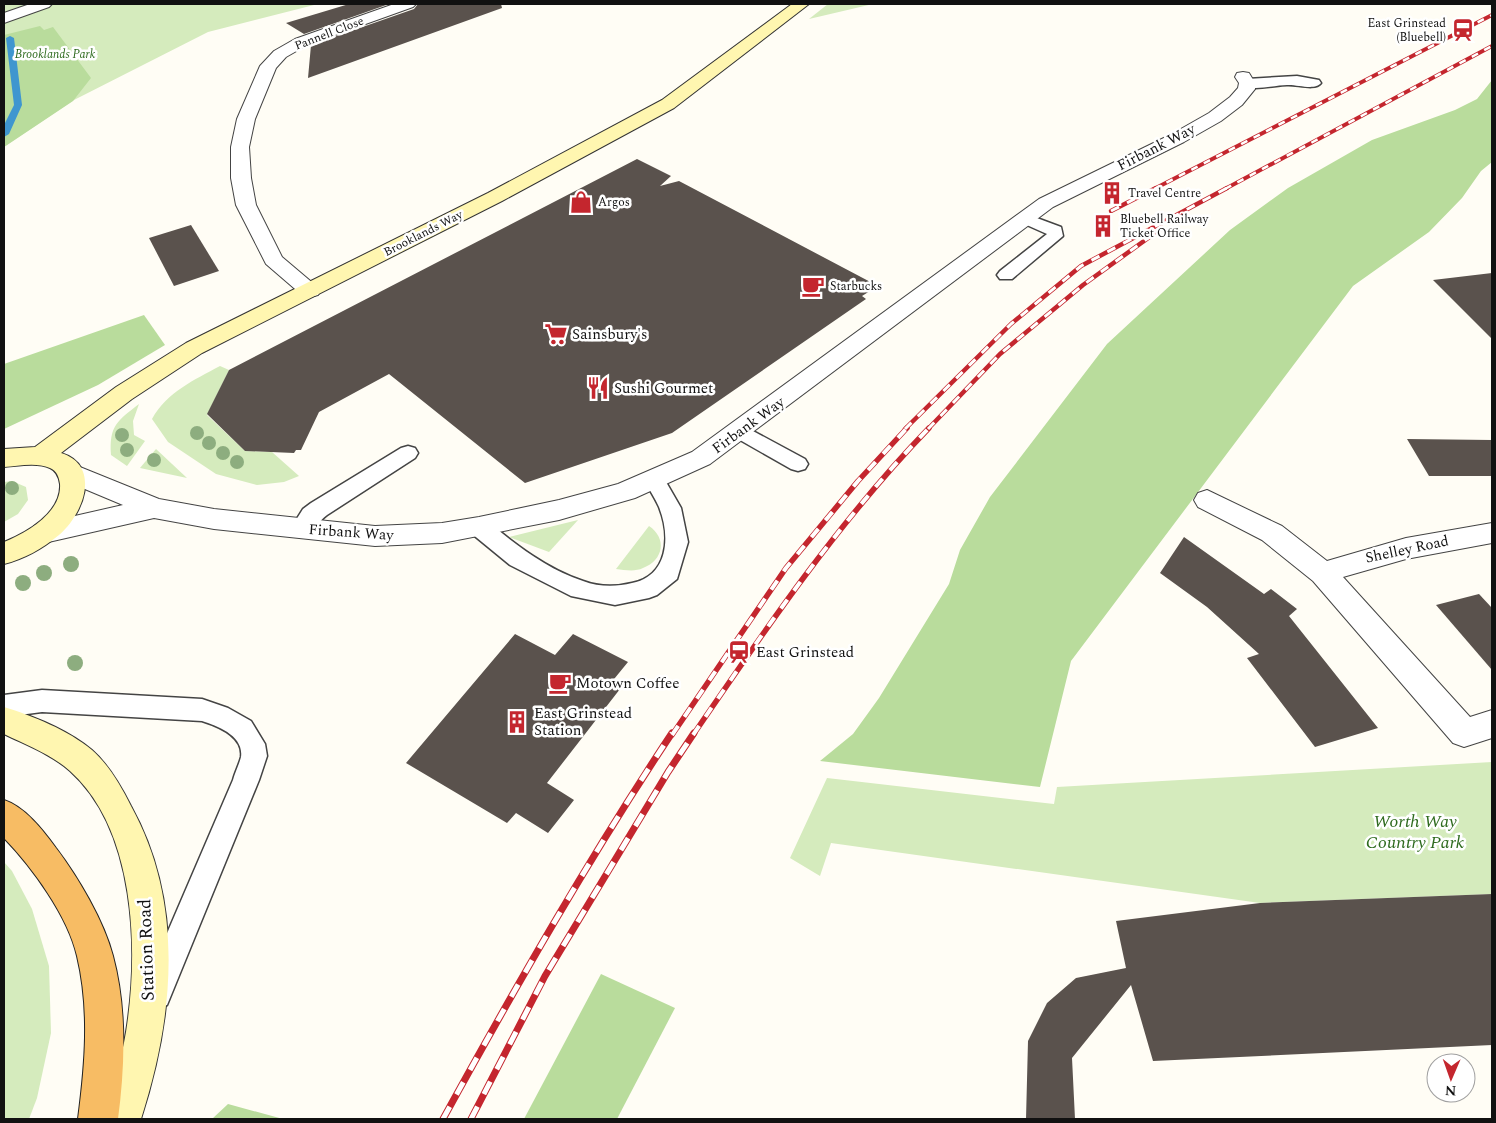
<svg xmlns="http://www.w3.org/2000/svg" width="1496" height="1123" font-family="Spectral,serif">
<rect width="100%" height="100%" fill="#fffdf5"/>
<g fill="#d5ebbd">
<path d="M4 4H318L208 32 74 100 4 147Z"/>
<path d="M828 4H873L809 19Z"/>
<path d="M220 366 229 370 207 415 245 451 272 452 299 476 284 482 257 485 216 474 168 442 152 419C167 392 194 380 220 366Z"/>
<path d="M139 404 133 421 134 435 145 441 127 466 111 455C109 426 117 421 139 404Z"/>
<path d="M156 449 187 478 140 468Z"/>
<path d="M12 481 26 487 28 500 18 514 4 522V482Z"/>
<path d="M578 520 549 552 509 537Z"/>
<path d="M649 526C667 538 664 560 643 568 635 572 625 570 616 569Z"/>
<path d="M1492 762V894L1260 903 831 843 820 876 790 858 827 778 1054 804 1057 787Z"/>
<path d="M4 862 12 871 32 909 49 966 51 1033 37 1098 29 1119H4Z"/>
</g>
<g fill="#b9dc9c">
<path d="M40 26 44 30 53 27 91 78 73 101 4 147V35Z"/>
<path d="M1492 80V162L1481 171 1462 198 1429 232 1353 286 1071 661 1040 787 820 761 853 734 879 698 949 584 960 550 990 497 1107 344 1230 230 1288 188 1372 140 1455 110 1477 99Z"/>
<path d="M144 315 165 345 98 385 4 429V364Z"/>
<path d="M601 974 675 1008 617 1119H524Z"/>
<path d="M228 1104 283 1119H212Z"/>
</g>
<g fill="none" stroke-linecap="round" stroke-linejoin="round">
<path fill="#3f96cf" fill-rule="evenodd" d="M10 36 14 38 22 105 9 134 4 137V125L14 105 6 38Z"/>
</g>
<g fill="#5a524d">
<path d="M349 4H389L304 34 286 23Z"/>
<path d="M418 4H501L502 8 308 78 311 45 414 9Z"/>
<path d="M637 159 671 176 660 186 679 181 878 286 862 296 866 299 672 433 525 483 389 374 319 412 301 450H296L294 453 245 451 207 414 229 370Z"/>
<path d="M191 225 219 271 174 286 149 238Z"/>
<path d="M1492 273V339L1433 280Z"/>
<path d="M1407 439 1492 440V476H1429Z"/>
<path d="M1184 537 1264 594 1271 589 1297 609 1289 616 1378 728 1315 747 1247 658 1259 654 1207 607 1160 573Z"/>
<path d="M1479 594 1492 608V670L1436 605Z"/>
<path d="M515 634 555 655 573 634 628 662 610 684 620 689 547 783 574 800 548 833 516 813 507 823 406 763Z"/>
<path d="M1492 894V1045L1153 1061 1131 985 1072 1058 1075 1119H1026L1028 1041 1047 1003 1076 978 1126 968 1116 921 1260 903Z"/>
</g>
<g fill="none" stroke-linecap="round" stroke-linejoin="round">
<defs>
<g id="service">
<path d="M1297 76 1319 80 1321 83C1315 91 1296 84 1287 85 1275 85 1248 93 1240 83L1247 79Z"/>
<path d="M1026 214 1061 227 1063 236 1012 279H1000L997 275 1000 271 1047 234 1020 222 1018 219 1020 216Z"/>
<path d="M740 424 805 459 808 464 805 469 798 471 791 469 733 436 730 431 733 426Z"/>
<path d="M408 446 415 448 418 453 415 458 327 515C315 524 311 539 294 534L291 528 303 509 311 503 401 448Z"/>
<path d="M655 472 662 475 681 508 688 542 677 579 657 595 649 598 615 605 571 596 510 565 471 533 468 527 471 521 479 519 487 521C516 545 547 569 583 581 599 587 616 587 632 583 668 576 671 537 659 507 655 498 649 489 644 480L648 475Z"/>
<path d="M42 690 202 699 228 708 251 721 265 744 267 756 259 780 167 1005 156 1009 145 1005 141 994 233 780C235 772 239 765 241 757 244 736 218 726 202 721L42 712 4 717V695Z"/>
</g>
<g id="minor">
<path d="M30 4H52L49 7 4 23V13Z"/>
<path d="M394 4H416L413 7 307 45 286 57 276 68 255 119 249 147 251 178 256 205 282 257 321 290 318 295 310 297 302 295 266 264 236 205 231 178V147L237 119 260 66 274 51 295 39Z"/>
<path d="M1243 72 1249 73 1255 83V89L1242 105 1221 121 1184 142 1053 207 710 464 635 498 559 520 442 543 375 546 214 529 154 518 44 543 34 540 31 533 34 526 44 523 123 505 61 479 57 472 61 465 70 463 159 499 214 509 375 526 442 523 479 517 559 500 618 484 692 452 1039 199 1172 134 1209 113 1230 97 1238 88 1239 83 1235 77 1237 73Z"/>
<path d="M1207 490 1282 526 1327 561 1406 538 1492 523V543L1406 559 1343 577 1470 717 1492 710V738L1464 747 1453 743 1313 581 1262 540 1198 507 1194 500 1198 493Z"/>
</g>
<g id="secondary">
<path d="M792 4H809L674 108 502 201 202 353 132 399 61 453C103 466 82 516 59 535 42 549 24 559 4 564V542C26 533 62 513 60 484 59 477 57 471 50 468 36 462 18 466 4 467V449L35 447 116 387 186 343 488 193 662 100Z"/>
<path d="M4 707C33 716 68 730 92 750 109 765 121 786 131 806 185 904 174 1016 141 1119H101C111 1090 121 1062 126 1032 139 951 136 830 70 771 51 754 26 745 4 734Z"/>
</g>
<path id="trunk" d="M4 800C25 807 43 830 56 848 78 877 104 921 113 956 127 1008 125 1066 118 1119H78C85 1065 90 1010 77 956 68 916 32 867 4 838Z"/>
</defs>
<use href="#service" stroke="#444" stroke-width="3"/>
<use href="#minor" stroke="#444" stroke-width="2"/>
<use href="#secondary" stroke="#333" stroke-width="2"/>
<use href="#trunk" stroke="#222" stroke-width="2"/>
<use href="#service" fill="#fff" fill-rule="evenodd"/>
<use href="#minor" fill="#fff" fill-rule="evenodd"/>
<use href="#secondary" fill="#fff6b0" fill-rule="evenodd"/>
<use href="#trunk" fill="#f7bc64" fill-rule="evenodd"/>
<defs>
<g id="rail-far3">
<path d="M1154 189 1492 15"/>
<path d="M1225 189 1492 46"/>
</g>
<g id="rail-far2">
<path d="M1111 211 1156 188"/>
<path d="M905 429 1011 324 1081 266 1227 188"/>
<path d="M928 429 1000 354 1083 285 1162 228"/>
</g>
<g id="rail-far1">
<path d="M672 735 786 568 858 481 907 428"/>
<path d="M693 735C766 628 839 521 929 428"/>
</g>
<g id="rail">
<path d="M443 1119C515 988 589 858 672 733"/>
<path d="M471 1119 545 976 668 772 694 733"/>
</g>
</defs>
<use href="#rail-far3" stroke="#c4262e" stroke-width="4"/>
<use href="#rail-far2" stroke="#c4262e" stroke-width="4.5"/>
<use href="#rail-far1" stroke="#c4262e" stroke-width="5.5"/>
<use href="#rail" stroke="#c4262e" stroke-width="7"/>
<use href="#rail-far3" stroke="#fff" stroke-width="2.5" stroke-dasharray="7" stroke-linecap="butt"/>
<use href="#rail-far2" stroke="#fff" stroke-width="3" stroke-dasharray="9" stroke-linecap="butt"/>
<use href="#rail-far1" stroke="#fff" stroke-width="4" stroke-dasharray="11" stroke-linecap="butt"/>
<use href="#rail" stroke="#fff" stroke-width="5" stroke-dasharray="14" stroke-linecap="butt"/>
</g>
<g fill="#8dad7f">
<circle cx="197" cy="433" r="7"/>
<circle cx="122" cy="435" r="7"/>
<circle cx="209" cy="443" r="7"/>
<circle cx="127" cy="450" r="7"/>
<circle cx="223" cy="453" r="7"/>
<circle cx="154" cy="460" r="7"/>
<circle cx="237" cy="462" r="7"/>
<circle cx="12" cy="488" r="7"/>
<circle cx="71" cy="564" r="8"/>
<circle cx="44" cy="573" r="8"/>
<circle cx="23" cy="583" r="8"/>
<circle cx="75" cy="663" r="8"/>
</g>
<defs>
<symbol id="station-bare" viewBox="-9 -9 18 18"><path d="M-3-6H3Q5-6 5-4V2Q5 4 3 4L4.5 6H3L1.5 4h-3L-3 6H-4.5L-3 4Q-5 4-5 2V-4Q-5-6-3-6ZM-3.5-4v3h7v-3ZM-3.5 1v1.5H-2V1ZM2 1v1.5H3.5V1Z" fill="#c4262e" stroke="#fff" stroke-width="2.5" paint-order="stroke"/></symbol>
<symbol id="building-bare" viewBox="-9 -9 18 18"><path d="M-4-6H4V6H1V3H-1V6H-4ZM-2.5-4.3h1.7v1.8h-1.7ZM.8-4.3h1.7v1.8H.8ZM-2.5-1h1.7V.8h-1.7ZM.8-1h1.7V.8H.8Z" fill="#c4262e" stroke="#fff" stroke-width="2.5" paint-order="stroke"/></symbol>
<symbol id="shop-bare" viewBox="-9 -9 18 18"><path d="M-5-2.5h2.3a2.7 3.5 0 0 1 5.4 0H5L5.5 6h-11ZM-1.5-2.5h3a1.5 2.3 0 0 0-3 0Z" fill="#c4262e" stroke="#fff" stroke-width="2.5" paint-order="stroke"/></symbol>
<symbol id="cafe-bare" viewBox="-9 -9 18 18"><path d="M-5.5-4.5H6V0H3Q3 3.5 0 3.5H-2.5Q-5.5 3.5-5.5 0ZM3-3.2v2h1.7v-2ZM-6 4.5H4V6H-6Z" fill="#c4262e" stroke="#fff" stroke-width="2.5" paint-order="stroke"/></symbol>
<symbol id="supermarket-bare" viewBox="-9 -9 18 18"><path d="M-6-5.5h2.5l.6 2H6L4.5 2H-2.5L-4.4-4H-6ZM-1.5 3.2a1.3 1.3 0 1 0 .1 0ZM3 3.2a1.3 1.3 0 1 0 .1 0Z" fill="#c4262e" stroke="#fff" stroke-width="2.5" paint-order="stroke"/></symbol>
<symbol id="restaurant-bare" viewBox="-9 -9 18 18"><path d="M-5-6h1v4h1v-4h1v4h1v-4h1v5L-1.5 .5V6h-2V.5L-5-1ZM5-6V6H3V1.5H1.5Q1.5-4 5-6Z" fill="#c4262e" stroke="#fff" stroke-width="2.5" paint-order="stroke"/></symbol>
</defs>
<g fill-rule="evenodd">
<use href="#station-bare" x="1447" y="14" width="32" height="32"/>
<use href="#building-bare" x="1096" y="177" width="32" height="32"/>
<use href="#shop-bare" x="565" y="186" width="32" height="32"/>
<use href="#building-bare" x="1087" y="210" width="32" height="32"/>
<use href="#cafe-bare" x="797" y="270" width="32" height="32"/>
<use href="#supermarket-bare" x="540" y="318" width="32" height="32"/>
<use href="#restaurant-bare" x="582" y="372" width="32" height="32"/>
<use href="#station-bare" x="723" y="636" width="32" height="32"/>
<use href="#cafe-bare" x="544" y="667" width="32" height="32"/>
<use href="#building-bare" x="501" y="706" width="32" height="32"/>
</g>
<g text-anchor="middle" stroke-width="5" stroke-linejoin="round" paint-order="stroke">
<g font-size="12" fill="#111" stroke="#fff" text-anchor="start">
<text x="1446" y="27" text-anchor="end">East Grinstead<tspan x="1446" dy="14">(Bluebell)</tspan></text>
<text x="1128" y="197">Travel Centre</text>
<text x="598" y="206">Argos</text>
<text x="1120" y="223">Bluebell Railway<tspan x="1120" dy="14">Ticket Office</tspan></text>
<text x="830" y="290">Starbucks</text>
</g>
<g font-size="12" fill="#111" stroke="#fff">
<text transform="translate(329 33) rotate(-21)" y="4">Pannell Close</text>
<text transform="translate(423 233) rotate(-27)" y="4">Brooklands Way</text>
</g>
<g font-size="12" font-style="italic" fill="#2f6b1f" stroke="#fff">
<text x="55" y="58">Brooklands Park</text>
</g>
<g font-size="15" fill="#111" stroke="#fff">
<text transform="translate(1156 147) rotate(-27)" y="5">Firbank Way</text>
<text transform="translate(748 425) rotate(-36)" y="5">Firbank Way</text>
<text transform="translate(351 532) rotate(4)" y="5">Firbank Way</text>
<text transform="translate(1407 549) rotate(-12)" y="5">Shelley Road</text>
</g>
<g font-size="15" fill="#111" stroke="#fff" text-anchor="start">
<text x="572" y="339">Sainsbury's</text>
<text x="614" y="393">Sushi Gourmet</text>
<text x="756" y="657">East Grinstead</text>
<text x="576" y="688">Motown Coffee</text>
<text x="534" y="718">East Grinstead<tspan x="534" dy="17">Station</tspan></text>
</g>
<g font-size="18" font-style="italic" fill="#2f6b1f" stroke="#fff">
<text x="1415" y="827">Worth Way<tspan x="1415" dy="21">Country Park</tspan></text>
</g>
<g font-size="18" fill="#111" stroke="#fff">
<text transform="translate(146 950) rotate(-92)" y="6">Station Road</text>
</g>
</g>
<rect width="1496" height="1123" fill="none" stroke="#111111" stroke-width="10"/>
<g transform="translate(1451 1078) rotate(182)"><circle r="24" fill="#ffffff" stroke="#a0a0a0"/>
<path d="M0-4L9 19L0 12L-9 19Z" fill="#c4262e"/>
<text y="-8" font-size="14" font-weight="bold" text-anchor="middle" fill="#111111">N</text>
</g>
</svg>
